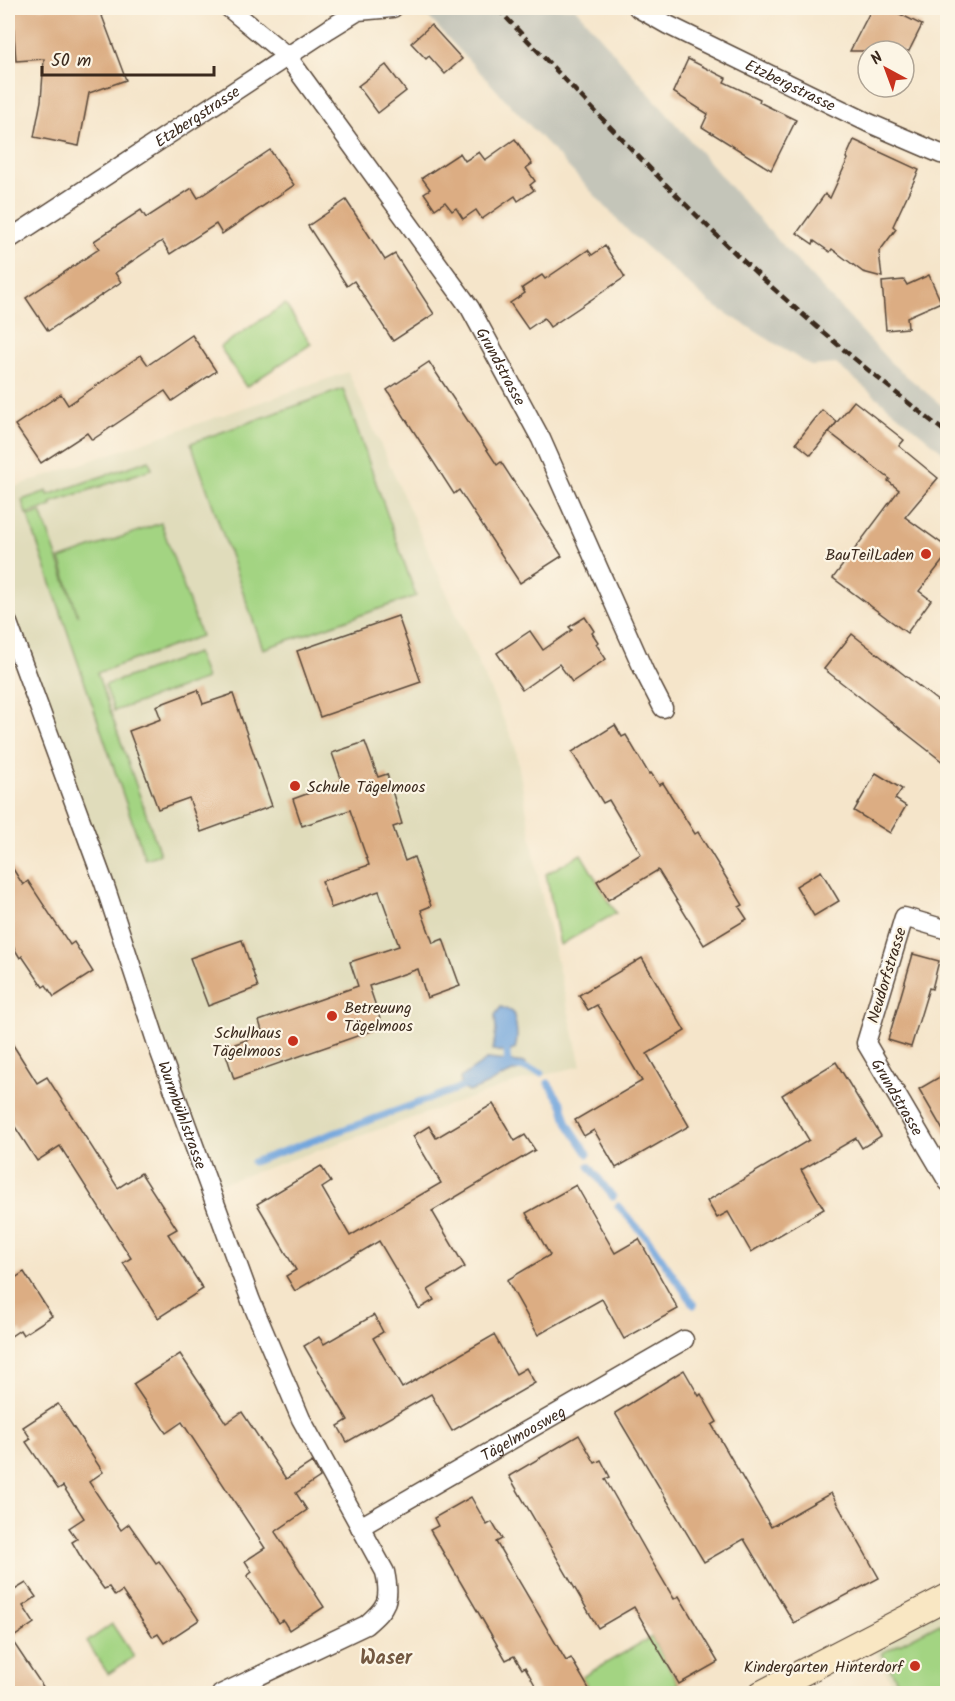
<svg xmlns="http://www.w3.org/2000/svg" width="955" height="1701" font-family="Kalam,sans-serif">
<rect width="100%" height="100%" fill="#fcf5e5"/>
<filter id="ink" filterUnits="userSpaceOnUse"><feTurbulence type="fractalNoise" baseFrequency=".0167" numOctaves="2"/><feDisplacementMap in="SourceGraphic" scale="12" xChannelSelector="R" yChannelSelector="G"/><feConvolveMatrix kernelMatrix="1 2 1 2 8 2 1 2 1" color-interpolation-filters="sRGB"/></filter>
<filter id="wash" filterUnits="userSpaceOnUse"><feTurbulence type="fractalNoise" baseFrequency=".008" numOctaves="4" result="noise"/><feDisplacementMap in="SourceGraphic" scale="24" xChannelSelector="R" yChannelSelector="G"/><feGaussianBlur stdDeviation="1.35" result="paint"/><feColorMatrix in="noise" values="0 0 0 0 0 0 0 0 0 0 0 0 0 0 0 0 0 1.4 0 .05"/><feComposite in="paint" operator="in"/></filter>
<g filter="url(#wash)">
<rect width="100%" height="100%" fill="#f5e5ca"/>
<g fill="#e0dcbb">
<path d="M348 372 515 745 540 888 581 1066 517 1082 209 1188 8 623V489Z"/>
<path d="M935 1604 947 1629V1693H897L868 1638Z"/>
</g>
<path fill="#c4c5b9" d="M420 8H575L760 221 891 363 947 410V455L836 364 811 366 710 303 630 233Z"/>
<g fill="#a3d482" stroke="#6f7f50" stroke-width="1.5">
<path d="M285 304 311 344 246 387 220 347Z"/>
<path d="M343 389 416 596 263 649 191 443Z"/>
<path d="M149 460 152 469 51 503 52 506 26 514 22 500 47 491 48 495Z"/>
<path d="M41 512 78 616 60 559 161 523 201 636 97 673 160 854 145 859 28 516Z"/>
<path d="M197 653 206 679 114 711 105 685Z"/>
<path d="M581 854 616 913 560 945 546 874Z"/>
<path d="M940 1623 947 1637V1693H904L882 1653Z"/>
<path d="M112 1624 134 1657 108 1674 87 1642Z"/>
<path d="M651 1637 679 1684 663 1693H592L582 1677Z"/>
</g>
<g fill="#71a5dd" stroke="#56687e" stroke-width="1.5">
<path d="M501 1007 513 1012C516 1024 519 1036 515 1049L507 1053 493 1050 496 1030 495 1015Z"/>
<path d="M488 1059 526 1063 525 1068C504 1073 491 1085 469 1092L462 1088 460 1078Z"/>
</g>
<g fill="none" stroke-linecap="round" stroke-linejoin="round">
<g stroke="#71a5dd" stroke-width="7">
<path d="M507 1053 508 1067"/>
<path d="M517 1067 525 1068 541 1073"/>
<path d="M548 1083 562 1104 568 1124 588 1154"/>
<path d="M253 1162 468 1085"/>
<path d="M589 1166 613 1197"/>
<path d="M618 1206 648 1239 694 1305"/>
</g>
</g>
<g id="blocks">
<g fill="#dcad83">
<path d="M12 8H99L126 80 89 93 79 146 34 137 41 101 44 59 16 61Z"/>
<path d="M872 8H888L922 25 909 51H850Z"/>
<path d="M431 25 462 59 445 74 429 56 426 59 411 43Z"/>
<path d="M688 59 726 78 724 82 760 99 759 102 796 120 771 170 702 127 708 114 673 92Z"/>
<path d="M386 65 406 91 378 113 358 86Z"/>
<path d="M515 139 532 164 526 168 535 181 530 185 534 190 518 201 515 196 482 219 476 210 463 219 456 208 452 211 445 202 435 209 424 193 430 189 422 178 460 153 465 161 479 152 485 160Z"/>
<path d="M854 140 919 170 893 226 896 229 879 252 882 277 863 272 832 249 830 252 814 241 813 244 797 233 825 194 830 198 848 159 846 158Z"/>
<path d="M270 150 294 185 222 234 216 224 170 254 162 241 115 273 121 282 48 331 26 298 99 249 94 241 141 210 146 218 192 188 198 198Z"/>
<path d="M346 200 385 260 395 254 434 314 393 341 354 281 347 286 308 226Z"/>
<path d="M605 246 625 277 550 327 544 318 528 329 510 303 525 293 522 288 542 275 545 279 588 250 592 255Z"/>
<path d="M929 275 941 302 907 317 908 328 886 330 882 282 904 280 907 285Z"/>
<path d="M192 335 216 371 172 401 165 391 92 440 87 433 41 463 15 425 61 394 68 405 141 355 148 365Z"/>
<path d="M429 362 497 465 501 462 562 556 520 583 459 490 454 494 387 390Z"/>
<path d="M854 401 904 440 899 446 938 478 905 517 948 548V554L919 591 931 600 907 633 833 578 899 490 888 481 890 479 829 432Z"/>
<path d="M822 410 837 422 811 455 796 443Z"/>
<path d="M398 616 421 682 320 717 297 651Z"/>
<path d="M585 617 594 631 592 633 598 642 596 644 606 659 572 682 559 664 522 690 497 653 530 631 543 650 572 630 569 627Z"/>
<path d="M852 634 948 709V766L824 669Z"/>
<path d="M198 690 203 704 233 694 272 806 201 832 189 798 158 809 129 731 161 719 156 706Z"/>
<path d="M615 725 622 737 626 735 649 774 651 773 659 785 663 783 695 834 698 832 743 905 739 907 747 919 704 945 658 870 608 900 597 881 641 854 609 800 603 803 572 752Z"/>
<path d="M365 742 378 777 387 774 402 824 393 827 405 861 414 857 431 906 421 910 433 943 443 939 460 986 427 998 418 969 369 986 383 1027 234 1079 224 1048 263 1034 259 1021 358 986 350 962 399 946 379 891 331 908 322 881 369 865 350 810 302 826 293 799 342 781 332 753Z"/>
<path d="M876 773 902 789 895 799 906 806 890 833 854 811Z"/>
<path d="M8 861 23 885 28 881 70 945 74 942 93 972 54 997 46 985 43 987 22 956 20 958 8 938Z"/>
<path d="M821 871 839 901 814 916 796 886Z"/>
<path d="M242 940 258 987 208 1006 190 958Z"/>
<path d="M913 954 939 961 932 989 929 988 911 1047 888 1040Z"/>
<path d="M642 958 685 1031 647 1054 689 1126 616 1168 594 1130 584 1136 575 1120 642 1081 597 1005 588 1010 579 995Z"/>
<path d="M8 1037 37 1083 47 1077 118 1188 141 1173 177 1229 168 1234 203 1289 158 1318 123 1263 131 1258 60 1146 37 1161 8 1116Z"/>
<path d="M836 1062 881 1136 862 1148 856 1138 801 1170 824 1209 751 1252 728 1212 717 1218 707 1201 809 1140 782 1095Z"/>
<path d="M948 1072V1139L919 1089Z"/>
<path d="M493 1104 515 1141 525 1135 535 1150 432 1211 465 1267 428 1290 434 1300 419 1309 379 1241 295 1291 286 1276 296 1270 257 1204 321 1166 331 1182 322 1188 350 1236 441 1183 413 1136 429 1126 436 1138Z"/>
<path d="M576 1185 615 1253 639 1239 678 1309 624 1339 602 1299 538 1335 507 1280 550 1255 526 1213Z"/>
<path d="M24 1272 52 1316 23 1335 20 1330 8 1338V1283Z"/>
<path d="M374 1315 383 1332 373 1338 402 1388 494 1335 516 1374 526 1368 535 1383 452 1431 431 1394 347 1442 338 1426 348 1420 304 1346 319 1337 324 1344Z"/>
<path d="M180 1354 226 1423 242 1412 286 1479 312 1462 320 1477 296 1493 307 1510 275 1532 324 1607 289 1630 283 1620 279 1623 247 1576 252 1572 245 1561 265 1548 182 1422 166 1433 133 1384Z"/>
<path d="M684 1370 699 1396 701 1394 717 1422 712 1425 771 1527 831 1493 879 1578 794 1623 744 1539 704 1562 615 1413Z"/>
<path d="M58 1404 103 1472 89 1482 121 1530 129 1524 156 1563 159 1561 199 1620 164 1643 158 1634 153 1637 122 1591 115 1596 109 1587 104 1589 82 1559 72 1542 77 1539 69 1528 84 1518 63 1486 58 1489 26 1442 31 1439 23 1427Z"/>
<path d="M579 1435 595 1463 601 1460 610 1477 605 1479 647 1553 674 1599 679 1596 718 1662 679 1684 634 1607 598 1628 509 1476Z"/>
<path d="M471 1497 487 1525 492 1522 502 1539 496 1542 566 1661 571 1658 592 1694H540L525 1667 522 1669 514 1656 506 1660 430 1530 438 1526 434 1518Z"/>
<path d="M8 1583 13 1591 26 1583 36 1597 23 1606 34 1623 11 1639 48 1694H8Z"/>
</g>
</g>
</g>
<g filter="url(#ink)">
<use href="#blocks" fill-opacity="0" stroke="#574638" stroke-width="1.5"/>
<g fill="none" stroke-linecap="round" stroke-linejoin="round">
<defs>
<g id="street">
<path id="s1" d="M229 8 287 56 470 308 541 439 644 671 663 708"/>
<path id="s2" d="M638 8 668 25 869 123 941 154 948 155"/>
<path id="s3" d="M8 240 329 29 358 11 393 8"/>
<path id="s4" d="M8 623 104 883 158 1047 251 1301 301 1419 385 1572C391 1600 387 1607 366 1625L221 1694"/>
<path id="s5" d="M948 930 904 917 866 1043 948 1182"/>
<path id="s6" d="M360 1527 684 1340"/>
</g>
<path id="secondary" d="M761 1694 948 1597"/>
</defs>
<use href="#street" stroke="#574638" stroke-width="21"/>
<use href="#secondary" stroke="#574638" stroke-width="28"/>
<use href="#street" stroke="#fff" stroke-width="18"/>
<use href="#secondary" stroke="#f9e7c3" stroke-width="26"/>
<path stroke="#3b2a1e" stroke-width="4.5" stroke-dasharray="9 4.5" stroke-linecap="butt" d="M497 8C576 91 654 175 737 255 804 318 875 377 948 434"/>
</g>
</g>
<g fill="#c8321e" stroke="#fcf5e5" stroke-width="2">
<circle cx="926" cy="554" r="6"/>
<circle cx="295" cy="786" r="6"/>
<circle cx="332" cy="1016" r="6"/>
<circle cx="293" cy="1041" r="6"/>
<circle cx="915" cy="1666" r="6"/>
</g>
<g text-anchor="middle" stroke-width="4.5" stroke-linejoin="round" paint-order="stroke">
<g font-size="16" fill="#3b2a1e" stroke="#fcf5e5">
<text dy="6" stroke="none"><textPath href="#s2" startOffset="171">Etzbergstrasse</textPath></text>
<text dy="6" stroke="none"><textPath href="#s3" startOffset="226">Etzbergstrasse</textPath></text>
<text dy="6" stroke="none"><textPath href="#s1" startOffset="453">Grundstrasse</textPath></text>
<text transform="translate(886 975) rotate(-73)" y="6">Neudorfstrasse</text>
<text dy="6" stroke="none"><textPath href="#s5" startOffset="240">Grundstrasse</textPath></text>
<text dy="6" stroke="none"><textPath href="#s4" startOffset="522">Wurmbühlstrasse</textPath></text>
<text dy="6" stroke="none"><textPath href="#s6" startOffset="188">Tägelmoosweg</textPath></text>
</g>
<g font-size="16" fill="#3b2a1e" stroke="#fcf5e5" text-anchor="end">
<text x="914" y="560">BauTeilLaden</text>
<text x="307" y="792" text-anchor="start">Schule Tägelmoos</text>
<text x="344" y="1013" text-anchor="start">Betreuung<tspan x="344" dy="18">Tägelmoos</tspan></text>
<text x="281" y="1038">Schulhaus<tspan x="281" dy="18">Tägelmoos</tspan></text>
<text x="903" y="1672">Kindergarten Hinterdorf</text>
</g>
<g font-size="20" font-weight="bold" fill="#735841" stroke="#fcf5e5">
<text x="386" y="1664">Waser</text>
</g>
</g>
<rect width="955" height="1701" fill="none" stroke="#fcf5e5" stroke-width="30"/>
<g transform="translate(886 69) rotate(319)"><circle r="28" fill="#fcf5e5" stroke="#afa495" stroke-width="1.5"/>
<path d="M0-4.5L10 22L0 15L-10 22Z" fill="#c8321e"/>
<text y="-9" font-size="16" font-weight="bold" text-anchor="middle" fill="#3b2a1e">N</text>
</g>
<path d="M42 66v9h172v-9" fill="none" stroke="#3b2a1e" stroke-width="3"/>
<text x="51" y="66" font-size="18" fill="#3b2a1e" stroke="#fcf5e5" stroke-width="4.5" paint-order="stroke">50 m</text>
</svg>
